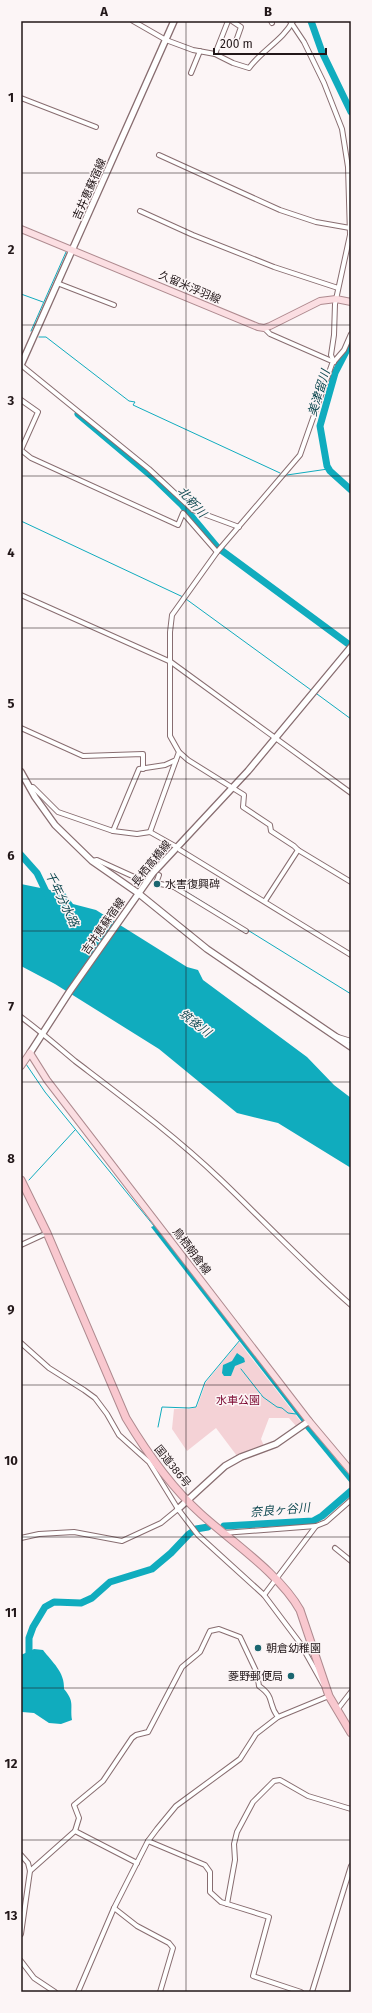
<svg xmlns="http://www.w3.org/2000/svg" width="372" height="2013" font-family="'Fira Sans','Noto Sans JP',sans-serif">
<rect width="100%" height="100%" fill="#fcf5f6"/>
<path fill="#f4d2d6" d="M239 1342 301 1422 296 1426 289 1418H269L261 1439 264 1446 237 1456 216 1428 187 1451 172 1429 174 1409H189L197 1407 206 1382Z"/>
<g fill="#10acbe">
<path d="M21 884 65 893 73 904 96 910 187 967 198 970 203 980 307 1057 334 1085 351 1098V1168L278 1123 237 1113 159 1049 55 984 21 966Z"/>
<path d="M156 1225 305 1420 302 1422 151 1227Z"/>
<path d="M237 1353 244 1358 245 1362 235 1366 231 1376H224L222 1373 223 1365 232 1361Z"/>
<path d="M308 1425 351 1477V1484L305 1428Z"/>
<path d="M34 1649 43 1650C52 1662 65 1672 64 1689 75 1702 70 1705 72 1720L61 1724 49 1723 34 1713 22 1712 21 1714V1655Z"/>
</g>
<g fill="none" stroke-linecap="round" stroke-linejoin="round">
<g stroke="#10acbe" stroke-width="1">
<path d="M21 294 43 302"/>
<path d="M31 331 66 252"/>
<path d="M39 337H46L129 401 135 402 133 405 280 473"/>
<path d="M287 475 328 469"/>
<path d="M21 521 183 597"/>
<path d="M186 599 311 690"/>
<path d="M317 694 351 719"/>
<path d="M180 888 237 923"/>
<path d="M246 929 351 994"/>
<path d="M26 1064 45 1092 154 1226"/>
<path d="M29 1180 75 1130"/>
<path d="M241 1369 263 1397 277 1407 282 1408 288 1413 296 1414"/>
<path d="M158 1427 162 1407 189 1408 196 1407 205 1382 240 1340"/>
</g>
<g stroke="#10acbe" stroke-width="7">
<path d="M311 21 322 52 351 112"/>
<path d="M351 342 335 373 320 426 327 466 330 471 351 490"/>
<path d="M78 414 154 478 182 505 217 547 351 646"/>
<path d="M21 855 37 873 49 898"/>
<path d="M224 1526 313 1521 322 1516 351 1491"/>
<path d="M21 1667 29 1655V1638L33 1627 45 1607 54 1602 81 1603 92 1598 110 1582 152 1569 171 1553 189 1534 196 1529 208 1527"/>
</g>
<defs>
<g id="street">
<path d="M133 21 166 40 193 50 215 54 233 63 249 68C262 50 283 40 293 21"/>
<path d="M232 21 241 27 235 44"/>
<path d="M271 21 272 23"/>
<path d="M290 21 304 42 324 83 342 129 348 167 350 235 335 304 334 335 331 355 334 362"/>
<path d="M215 54 228 21"/>
<path d="M191 73 200 51"/>
<path d="M21 98 96 127"/>
<path d="M159 155 280 210 316 222 350 228"/>
<path d="M140 211 193 235 274 267 338 288"/>
<path d="M57 283 114 305"/>
<path d="M264 328 270 334 334 362"/>
<path d="M351 334 344 350 332 364 300 455 217 552 172 615 170 632V736L179 752 188 760 244 795 243 807 270 825 271 831 294 846 298 850 351 882"/>
<path d="M21 365 149 469 193 510 239 527"/>
<path d="M21 400 38 412 21 450 31 458 178 525 183 513 217 552"/>
<path d="M21 595 171 662 351 793"/>
<path d="M21 728 83 756 143 754V769"/>
<path d="M29 787H33L58 812 113 831 137 834 150 832 175 846"/>
<path d="M113 831 139 769 165 765 176 760 179 752"/>
<path d="M150 832 176 760"/>
<path d="M180 850 351 955"/>
<path d="M92 861 97 860 141 880 151 868"/>
<path d="M159 875 156 883 174 887 246 931"/>
<path d="M265 901 298 850"/>
<path d="M21 1017C40 1031 57 1046 75 1061 125 1099 175 1136 220 1179 264 1221 305 1265 351 1305"/>
<path d="M335 1036 351 1041"/>
<path d="M21 1245 47 1233"/>
<path d="M21 1343 49 1368 84 1390 95 1398 107 1414 119 1435 149 1462 178 1509 198 1535 264 1595 300 1643 323 1684"/>
<path d="M223 1533 316 1526 326 1522 351 1500"/>
<path d="M21 1538 39 1534 74 1532 122 1541 161 1523 178 1509"/>
<path d="M335 1548 351 1561"/>
<path d="M264 1595 316 1526"/>
<path d="M337 1710 351 1692"/>
<path d="M75 1831 137 1863"/>
<path d="M148 1841 205 1865 210 1872V1892L221 1902 269 1917 253 1976 301 1992"/>
<path d="M21 1855 28 1863 30 1871 21 1934"/>
<path d="M30 1871 75 1831 79 1818 74 1805 103 1781 132 1738 136 1735 148 1732 182 1667 200 1652 210 1631 219 1629 240 1637 257 1673 259 1686C276 1698 267 1703 278 1717"/>
<path d="M227 1904 235 1860 234 1844 237 1832 253 1802 274 1781 280 1780 308 1796 351 1809"/>
<path d="M114 1908 137 1926 169 1943 173 1948 160 1992"/>
<path d="M21 1961 34 1978 55 1992"/>
<path d="M78 1992 114 1908 148 1841 157 1829 176 1806 240 1759 256 1734 278 1717 329 1696"/>
<path d="M312 1992 351 1866"/>
</g>
<g id="secondary">
<path d="M21 365 174 21"/>
<path d="M21 772 35 797 55 825 92 861 138 893 207 949 351 1047"/>
<path d="M30 1053 70 991 153 873 248 771 351 647"/>
<path d="M178 1509 225 1466 241 1457 276 1444 309 1421"/>
</g>
<g id="primary">
<path d="M21 229 258 327 264 328 270 326 320 301 336 299 351 302"/>
<path d="M21 1066 30 1053 47 1080 309 1421 351 1471"/>
</g>
<path id="highway" d="M21 1180 47 1233 126 1418C147 1453 171 1487 201 1514 232 1542 280 1574 300 1610L329 1696 351 1733"/>
</defs>
<use href="#street" stroke="#886d70" stroke-width="6"/>
<use href="#secondary" stroke="#886d70" stroke-width="8"/>
<use href="#primary" stroke="#ae8a8f" stroke-width="8"/>
<use href="#highway" stroke="#ae8a8f" stroke-width="9"/>
<use href="#street" stroke="#fff" stroke-width="4"/>
<use href="#secondary" stroke="#fff" stroke-width="5.5"/>
<use href="#primary" stroke="#fbdee2" stroke-width="6"/>
<use href="#highway" stroke="#f9c8cf" stroke-width="7"/>
</g>
<path fill="none" stroke="#221719" stroke-width="1" stroke-opacity="0.55" d="M186 21V1992M21 173H351M21 325H351M21 476H351M21 628H351M21 779H351M21 931H351M21 1082H351M21 1234H351M21 1385H351M21 1537H351M21 1688H351M21 1840H351"/>
<g fill="#1b6670" stroke="#fcf5f6" stroke-width="1.5">
<circle cx="157" cy="884" r="4"/>
<circle cx="258" cy="1648" r="4"/>
<circle cx="291" cy="1676" r="4"/>
</g>
<g text-anchor="middle" stroke-width="3" stroke-linejoin="round" paint-order="stroke">
<g font-size="11" fill="#221719" stroke="#fcf5f6">
<text transform="translate(89 189) rotate(-66)" y="4">吉井恵蘇宿線</text>
<text transform="translate(190 287) rotate(23)" y="4">久留米浮羽線</text>
<text transform="translate(151 863) rotate(-51)" y="4">長栖高橋線</text>
<text transform="translate(103 926) rotate(-55)" y="4">吉井恵蘇宿線</text>
<text transform="translate(192 1251) rotate(53)" y="4">鳥栖朝倉線</text>
<text transform="translate(173 1466) rotate(51)" y="4">国道386号</text>
</g>
<g font-size="11" fill="#221719" stroke="#fcf5f6" text-anchor="start">
<text x="165" y="888">水害復興碑</text>
<text x="266" y="1652">朝倉幼稚園</text>
<text x="283" y="1680" text-anchor="end">菱野郵便局</text>
</g>
<g font-size="11" fill="#7c0932" stroke="#fcf5f6">
<text x="238" y="1404">水車公園</text>
</g>
<g font-size="12" font-style="italic" fill="#124b53" stroke="#fcf5f6">
<text transform="translate(319 393) rotate(-73)" y="4">美津留川</text>
<text transform="translate(192 502) rotate(48)" y="4">北新川</text>
<text transform="translate(62 899) rotate(64)" y="4">千年分水路</text>
<text transform="translate(195 1023) rotate(37)" y="4">筑後川</text>
<text transform="translate(280 1510) rotate(-5)" y="4">奈良ヶ谷川</text>
</g>
</g>
<rect width="372" height="2013" fill="none" stroke="#fcf5f6" stroke-width="44"/>
<path d="M214 48v6h112v-6" fill="none" stroke="#221719" stroke-width="2"/>
<text x="220" y="48" font-size="12" fill="#221719" stroke="#fcf5f6" stroke-width="3" paint-order="stroke">200 m</text>
<rect x="22" y="22" width="328" height="1969" fill="none" stroke="#221719" stroke-width="1.5"/>
<g font-size="13" text-anchor="middle" font-weight="bold" fill="#221719">
<text x="104" y="16">A</text>
<text x="268" y="16">B</text>
<text x="11" y="102">1</text>
<text x="11" y="254">2</text>
<text x="11" y="405">3</text>
<text x="11" y="557">4</text>
<text x="11" y="708">5</text>
<text x="11" y="860">6</text>
<text x="11" y="1011">7</text>
<text x="11" y="1163">8</text>
<text x="11" y="1314">9</text>
<text x="11" y="1465">10</text>
<text x="11" y="1617">11</text>
<text x="11" y="1768">12</text>
<text x="11" y="1920">13</text>
</g>
</svg>
